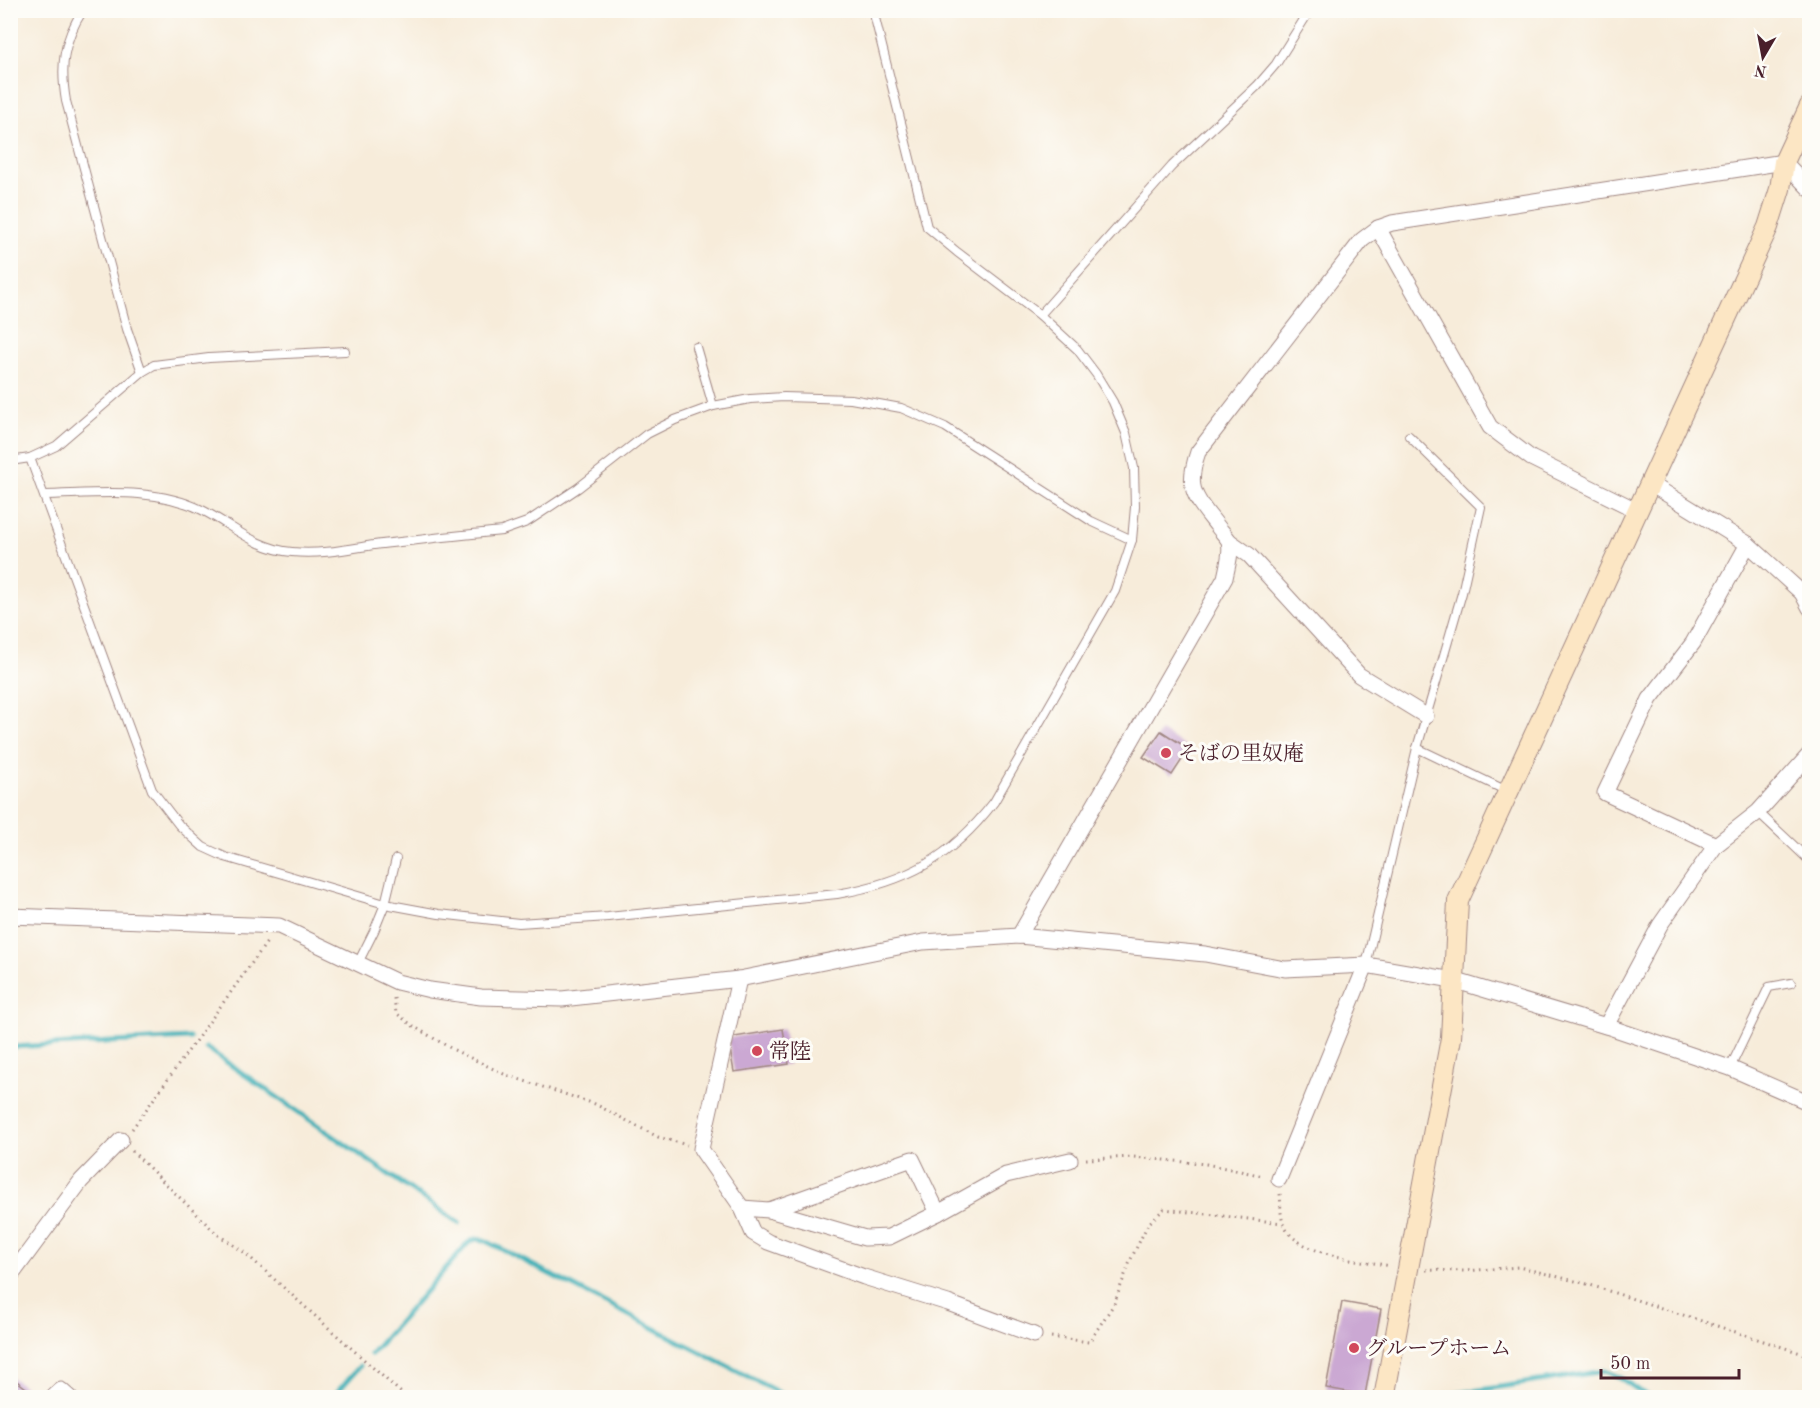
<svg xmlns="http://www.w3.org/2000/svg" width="1820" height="1408" font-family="'Old Standard TT','Noto Serif JP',serif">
<rect width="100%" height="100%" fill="#fdfcf7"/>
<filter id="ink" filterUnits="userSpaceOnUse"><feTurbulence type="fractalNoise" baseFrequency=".0167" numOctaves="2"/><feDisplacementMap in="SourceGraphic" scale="12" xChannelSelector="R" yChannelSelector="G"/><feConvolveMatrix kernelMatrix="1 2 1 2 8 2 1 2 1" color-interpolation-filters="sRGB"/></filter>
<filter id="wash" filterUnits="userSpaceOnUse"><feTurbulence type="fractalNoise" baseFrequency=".008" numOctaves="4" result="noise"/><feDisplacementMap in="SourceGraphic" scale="24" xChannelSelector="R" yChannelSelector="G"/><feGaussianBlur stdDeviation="1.35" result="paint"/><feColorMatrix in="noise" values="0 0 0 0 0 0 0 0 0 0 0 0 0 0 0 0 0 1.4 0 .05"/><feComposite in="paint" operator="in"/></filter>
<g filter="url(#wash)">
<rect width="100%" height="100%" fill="#f7ecda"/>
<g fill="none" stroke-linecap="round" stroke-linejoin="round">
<g stroke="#3fb0b7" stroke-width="5">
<path d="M10 1047 190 1038"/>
<path d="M206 1048 459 1223"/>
<path d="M371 1354 468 1243 475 1239 484 1240 789 1398"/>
<path d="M332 1398 360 1366"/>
<path d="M1428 1398 1604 1371 1619 1377 1650 1398"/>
</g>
</g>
<g id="blocks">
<g fill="#cba8d3">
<path d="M1161 731 1189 749 1172 775 1143 757Z"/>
<path d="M783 1029 789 1064 734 1072 728 1038Z"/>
<path d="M1342 1302 1381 1309 1365 1395 1326 1388Z"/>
<path d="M10 1376 30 1391 25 1398H10Z"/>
</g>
</g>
</g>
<g filter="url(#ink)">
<use href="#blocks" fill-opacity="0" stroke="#a08682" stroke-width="1.5"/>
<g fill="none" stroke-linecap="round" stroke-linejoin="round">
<defs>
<g id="lane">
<path d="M83 10C63 41 60 66 66 101L127 329 142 372"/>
<path d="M1040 315 1172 166 1257 86 1276 64 1310 10"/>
<path d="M696 347 713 406"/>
<path d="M30 458 152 790 179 825 203 847 225 857 385 904 439 914 519 923 608 917 837 894C907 882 951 858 994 802L1115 591 1132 540 1135 507 1134 468 1126 433 1113 402 1096 374 1077 349 1040 315 957 252 927 227 873 10"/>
<path d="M10 461 30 458 56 446 142 372 154 365 209 358 345 351"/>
<path d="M44 495C96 494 154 486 202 510 232 525 256 549 292 552 319 555 348 549 374 545 417 540 459 535 502 531L527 522 578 488 647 434 675 420 713 406 750 399 784 397 851 399 901 408 945 427 1091 521 1132 540"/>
<path d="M1417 748 1507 791"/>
<path d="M1758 812 1810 861"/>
<path d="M358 963 374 931 385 904 396 859"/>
<path d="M1366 965 1417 748 1462 593 1481 507 1409 436"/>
<path d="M1730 1068 1769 987 1791 983"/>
</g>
<g id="street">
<path d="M1378 228 1490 427 1531 458 1636 510"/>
<path d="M1649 483 1748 544 1802 593 1810 608"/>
<path d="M1229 541 1249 555 1359 675 1426 716"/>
<path d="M1716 845 1605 793 1650 699 1693 643 1748 544"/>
<path d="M10 916 279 926 397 982 430 990 481 997 562 999 739 979 923 942 1019 936 1205 954 1285 969 1366 965 1453 980 1606 1026 1730 1068 1810 1103"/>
<path d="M1019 936 1225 578C1227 567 1232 553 1229 541 1227 537 1221 531 1218 527 1195 497 1185 489 1198 452L1362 240 1378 228 1392 223 1784 162 1810 189"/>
<path d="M739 979 701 1149 742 1208 753 1233 768 1242 864 1277 948 1303 1034 1335"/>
<path d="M1606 1026 1660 925 1716 845 1758 812 1810 754"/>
<path d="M1279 1179 1366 965"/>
<path d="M742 1208 769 1210 865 1238 889 1237 938 1213 1006 1175 1070 1160"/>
<path d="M769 1210 912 1159 938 1213"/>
<path d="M10 1277 81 1181 121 1140"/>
<path d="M52 1398 61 1390 70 1398"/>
</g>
<path id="secondary" d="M1384 1398 1451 1038 1458 901 1768 227 1780 189 1784 162 1810 106"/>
</defs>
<use href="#lane" stroke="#a08682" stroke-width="10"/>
<use href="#street" stroke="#a08682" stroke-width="17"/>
<use href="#secondary" stroke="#a08682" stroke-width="22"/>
<g stroke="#a08682" stroke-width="3" stroke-dasharray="1.5 4.5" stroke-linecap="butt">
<path d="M394 998 396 1013 413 1026 452 1049 506 1075 595 1104 658 1137 687 1145"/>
<path d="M132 1129 267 942"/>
<path d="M132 1151 217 1234 245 1253 407 1398"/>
<path d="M1086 1159 1133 1157 1206 1164 1264 1176"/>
<path d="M1280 1194C1281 1203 1280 1214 1283 1222 1292 1255 1361 1260 1390 1266"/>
<path d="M1426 1270 1464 1271 1519 1267 1587 1284 1810 1356"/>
<path d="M1051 1337 1089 1342 1114 1304 1131 1259 1148 1224 1164 1209 1282 1223"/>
</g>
<use href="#lane" stroke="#fff" stroke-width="8"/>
<use href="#street" stroke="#fff" stroke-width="15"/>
<use href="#secondary" stroke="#fce6c4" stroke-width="20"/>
</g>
</g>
<g fill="#d1495b" stroke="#fdfcf7" stroke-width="2">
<circle cx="1166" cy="753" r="6"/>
<circle cx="757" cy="1051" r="6"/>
<circle cx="1354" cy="1348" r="6"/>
</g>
<g text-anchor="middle" stroke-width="6" stroke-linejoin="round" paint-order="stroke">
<g font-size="21" fill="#4a1f2b" stroke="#fdfcf7" text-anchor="start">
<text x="1178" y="760">そばの里奴庵</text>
<text x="769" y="1058">常陸</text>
<text x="1366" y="1355">グループホーム</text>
</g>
</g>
<rect width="1820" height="1408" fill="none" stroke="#fdfcf7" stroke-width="36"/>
<g transform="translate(1763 57) rotate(190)" stroke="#fdfcf7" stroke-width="4.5" paint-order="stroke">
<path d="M0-4.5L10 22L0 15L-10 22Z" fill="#4a1f2b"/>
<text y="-9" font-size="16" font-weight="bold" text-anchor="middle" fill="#4a1f2b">N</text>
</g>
<path d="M1601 1369v9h138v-9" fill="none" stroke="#4a1f2b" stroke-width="3"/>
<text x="1610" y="1369" font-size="18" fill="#4a1f2b" stroke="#fdfcf7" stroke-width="4.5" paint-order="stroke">50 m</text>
</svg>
